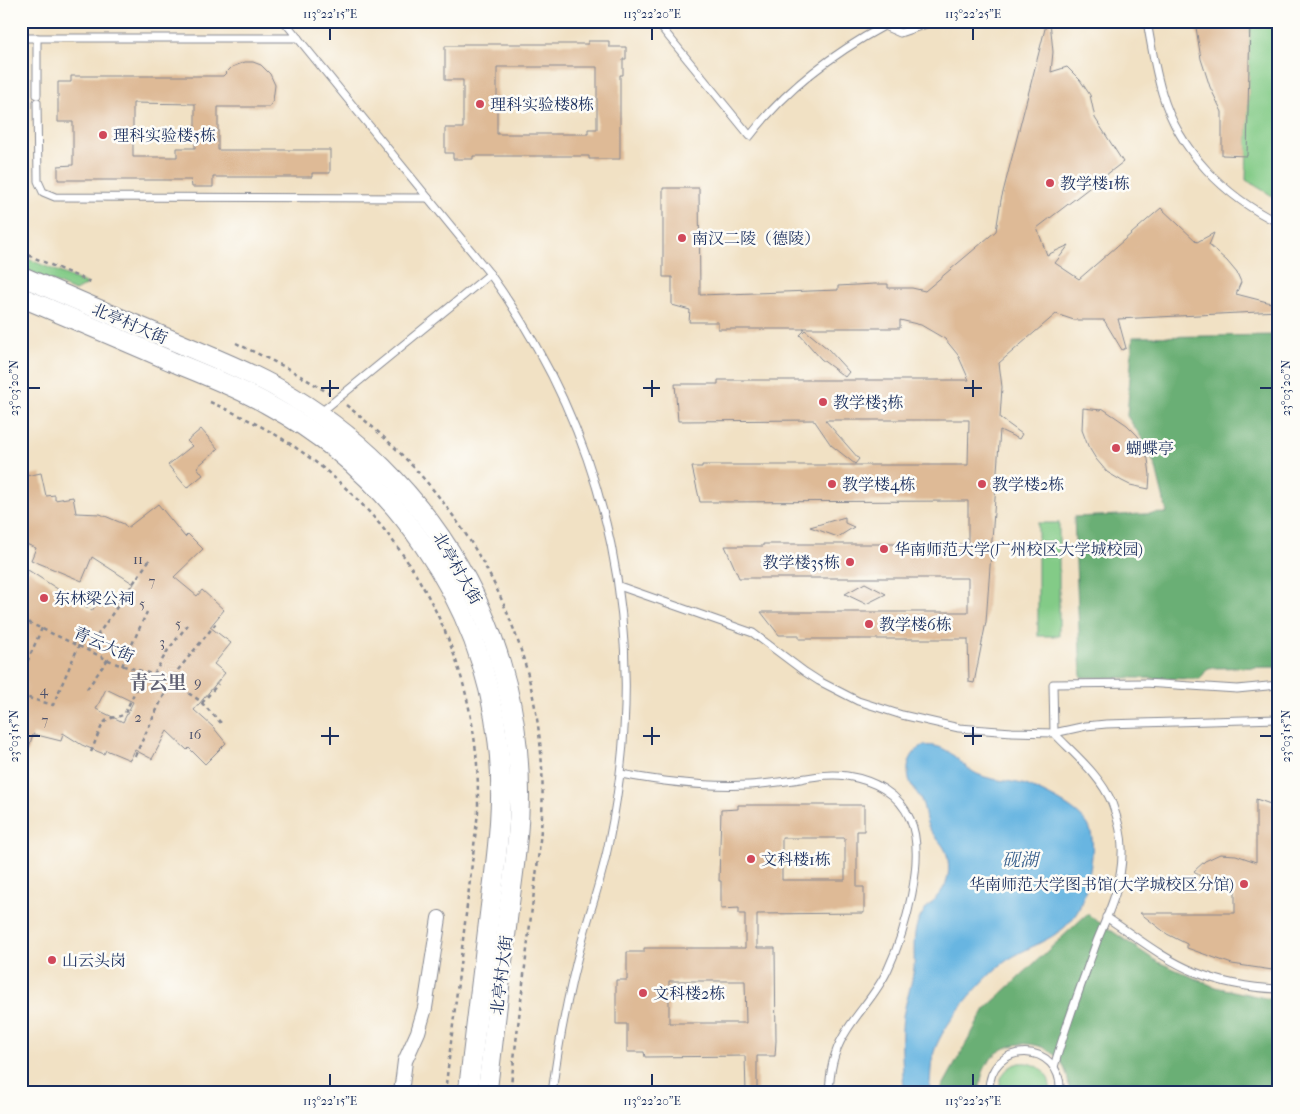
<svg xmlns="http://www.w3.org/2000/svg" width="1300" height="1114" font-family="'IM FELL French Canon','Noto Serif SC',serif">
<rect width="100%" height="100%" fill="#fdfcf7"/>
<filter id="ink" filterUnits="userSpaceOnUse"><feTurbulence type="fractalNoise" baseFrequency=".02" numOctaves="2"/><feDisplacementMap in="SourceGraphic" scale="10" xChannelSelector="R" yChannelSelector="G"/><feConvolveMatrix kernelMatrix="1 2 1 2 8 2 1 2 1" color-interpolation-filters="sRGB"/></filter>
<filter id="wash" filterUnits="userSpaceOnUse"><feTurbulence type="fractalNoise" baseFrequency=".0096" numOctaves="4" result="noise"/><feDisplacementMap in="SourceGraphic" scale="20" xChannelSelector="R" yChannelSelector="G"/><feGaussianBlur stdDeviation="1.12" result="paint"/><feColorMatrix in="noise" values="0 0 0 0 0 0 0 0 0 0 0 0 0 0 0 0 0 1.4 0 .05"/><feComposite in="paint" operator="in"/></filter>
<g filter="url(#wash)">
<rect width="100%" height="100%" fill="#f1e1c4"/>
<g fill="#83cb87" stroke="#4f7d72">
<path d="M1250 21H1279V200L1246 180Z"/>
<path d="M21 256 88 284 75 291 21 268Z"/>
<rect x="1038" y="523" width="21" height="113"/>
<path d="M1019 1063C1038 1061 1052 1074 1050 1093H1000C998 1078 1005 1067 1019 1063Z"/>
</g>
<g fill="#6aaf74" stroke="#426f69">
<path d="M1279 335V667L1208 668 1200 679 1081 677 1074 517 1167 513 1156 468 1145 443 1127 416 1133 337Z"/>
<path d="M1087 914 1156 961 1215 987 1279 1001V1093H1069C1071 1027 978 1028 980 1093H939L985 1009Z"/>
</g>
<path fill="#68b5e1" stroke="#4272a0" d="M922 746C950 742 957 764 977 774 996 783 1017 779 1035 789 1052 797 1078 809 1088 825 1099 843 1087 890 1079 909 1076 915 1070 922 1065 927 1048 942 1025 948 1006 961 996 968 987 977 979 986 963 1003 941 1030 934 1052 930 1065 931 1079 929 1093H904C903 1068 900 1041 903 1016 906 1000 912 985 914 968 915 954 912 936 918 922 928 898 953 894 948 860 947 847 937 840 931 831 924 822 926 811 922 802 920 796 915 791 912 786 904 771 908 755 922 746Z"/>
<g id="blocks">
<g fill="#deba96" fill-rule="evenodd">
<path d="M1047 21H1050L1053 52 1051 72 1067 67 1080 80 1090 95 1095 118 1123 162 1037 228 1047 255 1069 245 1055 263 1079 279 1161 208 1197 242 1214 233 1209 245 1227 261 1237 273 1241 282 1236 294 1279 305V311L1118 319 1126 348 1122 350 1104 320H1074L1056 314 999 363 1002 387 1000 418 1022 434 1019 439 1000 430 986 622 974 683 969 682 968 639H799V635H779L761 612H968V578H739L725 546H763V544H968V501L700 502 692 467H702V465H968L969 420H825L859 459 855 464 831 445 814 420 678 421 675 384H718V380H969L958 355 945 339 921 325 900 320V328H803L805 329H718V322H689L690 310 672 305V277H663V188H699L700 295 838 290V286L874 284H888V288H912L925 291 996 231 1001 200Z"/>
<path d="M1195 21H1250L1247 156 1222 155V112L1210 87 1201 59Z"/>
<path d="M588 41H609V47H626V59H623V75H620V159H589V156H473V159H453V153H445V128H463V80H445V46H463V44H588ZM497 67H597V129H588V134H497Z"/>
<path d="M245 62H253L261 65 270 74 275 85 273 101 269 107H218V150H330V173H312V177H213V187H192L191 180H58V166L73 165V122H58V82H71V76H223L232 67ZM133 103 195 104V148H177V157H133Z"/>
<path d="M805 330 828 349 849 372 845 377 821 359 800 335Z"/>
<path d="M1083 408 1101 410 1102 408 1127 425 1138 436 1148 459 1150 475 1149 489 1130 485 1122 481 1107 472 1096 459 1088 446 1082 430Z"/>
<path d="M201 429 218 449 197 467 203 475 187 488 168 465 192 446 187 441Z"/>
<path d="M41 473 46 496 55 495V500L73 497 76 513 100 514 124 524 127 528 158 504 185 537 188 534 203 549 174 577 197 596 202 590 224 610 210 627 231 643 214 664 225 673 194 710 213 727 226 743 205 764 189 748 187 750 167 731 152 759 135 750 130 760 106 750 104 754 82 745 63 733 61 741 33 734 24 763 21 762V586L28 570 92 611 103 594 120 604 134 584 92 557 82 581 31 560 36 548 21 542V536L29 518 21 516V477ZM106 689 133 702 123 722 96 709Z"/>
<path d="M845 517V523L854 527 838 537 810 527Z"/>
<path d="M865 583 886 594 866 604 845 594Z"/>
<path d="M1256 799 1279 807V971L1232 964 1187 948V944L1167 934 1140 913H1235V890L1222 889 1211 886 1194 871 1205 861 1220 854 1236 855 1256 862Z"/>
<path d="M738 805H864V831H857V887H864V913L757 914V948H775L776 1041 775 1056H757V1093H746L745 1056 645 1057 644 1052H627V1024H616V980H627V952H644V948H745V914H739V908L721 909V881H719L721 810 738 809ZM782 838H845V880H782ZM669 981H745L746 1023H669Z"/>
</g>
</g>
</g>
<g filter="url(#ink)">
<use href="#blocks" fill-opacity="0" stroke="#868891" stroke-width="1"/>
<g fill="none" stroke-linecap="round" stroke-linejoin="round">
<defs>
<g id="service">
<path d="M284 21 490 274C612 444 651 637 609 841 603 874 592 905 583 937 569 988 559 1040 552 1093"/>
<path d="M656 21 750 136C786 89 832 54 884 26L880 21"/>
<path d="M1147 21C1151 45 1155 69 1162 93 1179 151 1225 197 1279 223"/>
<path d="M884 26 900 33 935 21"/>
<path d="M21 38H298"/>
<path d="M37 38V95"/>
<path d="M37 102 38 181 43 192 55 197 428 198"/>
<path d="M320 413 490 274"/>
<path d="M619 586 753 633 805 672 819 681 858 701 902 715 959 728 1012 732 1054 733 1086 726 1106 724 1279 719"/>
<path d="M621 774C663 782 706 787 749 785 764 784 779 782 794 780 812 777 829 773 847 776 873 780 899 793 910 819 927 857 905 932 888 969 877 994 857 1012 844 1035 833 1053 830 1072 829 1093"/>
<path d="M1106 917C1135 936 1163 959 1195 972 1222 983 1251 988 1279 989"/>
<path d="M1054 1067C1066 1024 1082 983 1097 941 1108 914 1122 885 1122 854 1123 837 1118 819 1112 803 1100 775 1074 754 1054 733L1053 684 1145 683 1237 689 1279 685"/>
<path d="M989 1093C987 1038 1064 1040 1060 1093"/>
</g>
<path id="minor" d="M401 1093 405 1061 418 1032 425 1008 439 918"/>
<g id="secondary">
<path d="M21 276C74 299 128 322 181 344 214 358 248 371 279 389 432 476 527 635 519 813 518 847 512 882 508 915 501 975 494 1034 487 1093"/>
<path d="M21 297C71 318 121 339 171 361 203 374 237 387 267 404 393 472 482 600 498 742 505 798 497 854 490 910 483 971 475 1032 468 1093"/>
</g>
</defs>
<use href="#service" stroke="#868891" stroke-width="9"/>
<use href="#minor" stroke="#868891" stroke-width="16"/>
<use href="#secondary" stroke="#868891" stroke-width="21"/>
<g stroke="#868891" stroke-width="2.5" stroke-dasharray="4 4" stroke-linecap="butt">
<path d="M21 252 90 282"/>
<path d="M236 343 287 368 329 393"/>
<path d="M210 402C244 417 277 433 306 455 399 523 461 629 475 744 478 766 478 789 478 812L445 1093"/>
<path d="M346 405C474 505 550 650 542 815 540 849 535 883 531 916 524 975 517 1034 510 1093"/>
<path d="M21 619 117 664 152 674 171 682 199 700 223 725"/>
<path d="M88 649 150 559"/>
<path d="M122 666 147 612"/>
<path d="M154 674 168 650 190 622"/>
<path d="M21 676 42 628"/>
<path d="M87 689 108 659"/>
<path d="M202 703 218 684"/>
<path d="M21 709 25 697 53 705 79 645"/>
<path d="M91 752C95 744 101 721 109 719 115 716 120 718 125 713L144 672"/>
<path d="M135 756 161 701 178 670 218 621"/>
</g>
<use href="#service" stroke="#fff" stroke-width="7"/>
<use href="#minor" stroke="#fff" stroke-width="14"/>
<use href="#secondary" stroke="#fff" stroke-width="19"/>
</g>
</g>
<path fill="none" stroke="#1b2f5e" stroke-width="2" d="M330 28V40M652 28V40M973 28V40M330 380V397M652 380V397M973 380V397M28 388H40M321 388H339M643 388H660M964 388H982M1260 388H1272M330 727V745M652 727V745M973 727V745M28 736H40M321 736H339M643 736H660M964 736H982M1260 736H1272M330 1074V1086M652 1074V1086M973 1074V1086"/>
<g fill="#d1495b" stroke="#fdfcf7" stroke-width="2">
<circle cx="480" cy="104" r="5"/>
<circle cx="103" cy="135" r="5"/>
<circle cx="1050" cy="183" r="5"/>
<circle cx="682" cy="238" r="5"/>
<circle cx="823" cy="402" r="5"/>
<circle cx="1116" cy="448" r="5"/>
<circle cx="832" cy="484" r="5"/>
<circle cx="982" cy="484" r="5"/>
<circle cx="884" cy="549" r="5"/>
<circle cx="850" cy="562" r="5"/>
<circle cx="44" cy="598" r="5"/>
<circle cx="869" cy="624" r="5"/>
<circle cx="751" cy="859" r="5"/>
<circle cx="1244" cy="884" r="5"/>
<circle cx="52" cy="960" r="5"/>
<circle cx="643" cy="993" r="5"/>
</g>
<g text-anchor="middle" stroke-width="5" stroke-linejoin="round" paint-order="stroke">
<g font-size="14" fill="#4c526c">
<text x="138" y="564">11</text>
<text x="152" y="586">7</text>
<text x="142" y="608">5</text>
<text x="178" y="628">5</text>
<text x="162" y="647">3</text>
<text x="198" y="687">9</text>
<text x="44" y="695">4</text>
<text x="138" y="722">2</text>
<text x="45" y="725">7</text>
<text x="195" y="739">16</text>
</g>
<g font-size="16" fill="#1b2f5e" stroke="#fdfcf7" text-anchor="start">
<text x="490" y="110">理科实验楼8栋</text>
<text x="113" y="141">理科实验楼5栋</text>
<text x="1060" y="189">教学楼1栋</text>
<text x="692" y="244">南汉二陵（德陵）</text>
<text x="833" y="408">教学楼3栋</text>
<text x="1126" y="454">蝴蝶亭</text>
<text x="842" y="490">教学楼4栋</text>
<text x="992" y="490">教学楼2栋</text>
<text x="894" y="555">华南师范大学(广州校区大学城校园)</text>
<text x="840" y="568" text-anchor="end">教学楼35栋</text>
<text x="54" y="604">东林梁公祠</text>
<text x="879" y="630">教学楼6栋</text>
<text x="761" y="865">文科楼1栋</text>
<text x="1234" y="890" text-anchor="end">华南师范大学图书馆(大学城校区分馆)</text>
<text x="62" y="966">山云头岗</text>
<text x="653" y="999">文科楼2栋</text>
</g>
<g font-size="16" fill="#1b2f5e" stroke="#fdfcf7">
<text transform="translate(130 323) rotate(23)" y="6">北亭村大街</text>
<text transform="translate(458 568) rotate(60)" y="6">北亭村大街</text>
<text transform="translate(104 644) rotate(24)" y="6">青云大街</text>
<text transform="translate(501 975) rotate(-83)" y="6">北亭村大街</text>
</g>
<g font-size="18" font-style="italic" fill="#365e8c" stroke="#fdfcf7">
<text x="1020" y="866">砚湖</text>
</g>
<g font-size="19" font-weight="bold" fill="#5f6072" stroke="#fdfcf7">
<text x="158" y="689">青云里</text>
</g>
</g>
<rect width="1300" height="1114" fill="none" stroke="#fdfcf7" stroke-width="55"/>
<rect x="28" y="28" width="1244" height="1058" fill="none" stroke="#1b2f5e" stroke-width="2"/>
<g font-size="12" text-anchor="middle" fill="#1b2f5e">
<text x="330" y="18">113°22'15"E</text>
<text x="652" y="18">113°22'20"E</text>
<text x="973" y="18">113°22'25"E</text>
<text transform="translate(14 388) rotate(-90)" y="4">23°03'20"N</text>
<text transform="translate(1286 388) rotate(-90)" y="4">23°03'20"N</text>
<text transform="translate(14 736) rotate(-90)" y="4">23°03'15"N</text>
<text transform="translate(1286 736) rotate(-90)" y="4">23°03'15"N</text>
<text x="330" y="1105">113°22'15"E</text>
<text x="652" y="1105">113°22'20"E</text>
<text x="973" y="1105">113°22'25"E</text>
</g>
</svg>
